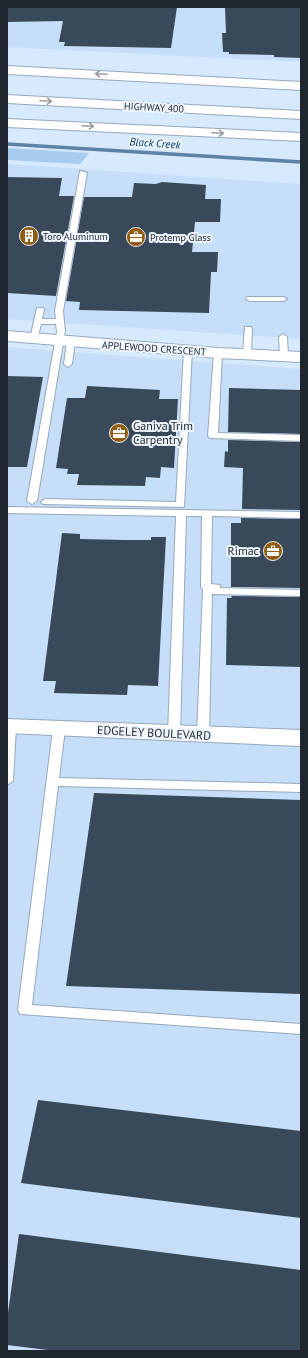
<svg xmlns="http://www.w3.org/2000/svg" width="308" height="1358" font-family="'PT Sans',sans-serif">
<rect width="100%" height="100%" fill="#d6e9fd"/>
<g fill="#c6def7">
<path d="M7 7H301V62L7 47Z"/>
<path d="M7 164 301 184V339L7 319Z"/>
<path d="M7 347 301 369V1351H7Z"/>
</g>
<path fill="#a8ccf0" d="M7 148 89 153 80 164 7 160Z"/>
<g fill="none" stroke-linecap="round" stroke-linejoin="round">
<path stroke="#5d82a6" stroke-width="3.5" d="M7 144 301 162"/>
</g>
<g fill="#394959">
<path d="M7 7H177L171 48 64 46 65 42H59L63 21 7 22Z"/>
<path d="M225 7H301V58L274 57V55L229 54V52H223L222 33H226Z"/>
<path d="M7 177 62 178 59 196H74L56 296 7 293Z"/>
<path d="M162 182 206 185 205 199H221L220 222H195L192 252H218L217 272H211L209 313 79 310 80 302 66 301 84 197H132L134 183 156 184Z"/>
<path d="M7 376 43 377 27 467H7Z"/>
<path d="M87 386 160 390 159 399H178L174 468 161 467 160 478 146 477 145 486 77 485 79 474H67L68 469 56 468 67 398H85Z"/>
<path d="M229 388 301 390V434L228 432Z"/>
<path d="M228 440 301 442V510L242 509 243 468 224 467 225 451 228 452Z"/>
<path d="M241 518 301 519V588L231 587V523H241Z"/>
<path d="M62 533 80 534V539L125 540H151V537H166L158 686 128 685 127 695 54 693 56 681H43Z"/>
<path d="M231 596 301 597V667L226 665 227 598H232Z"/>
<path d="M94 793 301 800V994L66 986Z"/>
<path d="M38 1100 301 1131V1218L21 1183Z"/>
<path d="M19 1234 301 1270V1351H56L7 1345V1320Z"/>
</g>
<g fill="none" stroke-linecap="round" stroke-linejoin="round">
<defs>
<g id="lane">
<path d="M80 171 87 173 63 311 65 331 37 501 32 504 27 501 57 331 56 324H41L37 341 34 342 30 339 37 308H43L44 310 42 319H56L55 311Z"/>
<path d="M247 297H283L287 299 283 301H250L246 299Z"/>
<path d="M245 327H251L252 329 251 354 247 357 243 354Z"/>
<path d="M283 334 287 337 288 356 284 359 280 356 279 337Z"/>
<path d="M71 339 75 342 72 364 68 367 64 364 67 342Z"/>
<path d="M188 347 192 350 184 507 43 504 41 502 43 500 46 499 176 502 184 350Z"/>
<path d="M218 350 222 353 218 433 301 435V441L210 438 208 436 214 353Z"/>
<path d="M7 507 301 512V518L212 516 211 584 220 585V588L301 590V596L212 594 209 735 203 739 199 738 197 735 203 589 201 587 202 516H186L180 734 178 737H170L168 734 176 516 7 513Z"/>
<path d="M10 723 16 727 13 781 7 785V724Z"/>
<path d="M59 725 65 729 59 778 301 784V792L58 786 32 1005 301 1024V1034L20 1014 18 1010 53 729Z"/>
</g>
<path id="street" d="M7 331 218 348 301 352V362L218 358 7 341Z"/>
<path id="secondary" d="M7 719 301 730V746L7 733Z"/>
<g id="highway">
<path d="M7 66 301 82V90L7 74Z"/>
<path d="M7 95 301 111V119L7 103Z"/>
<path d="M7 119 301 133V141L7 127Z"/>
</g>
</defs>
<use href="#lane" stroke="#96a8bb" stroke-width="2"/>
<use href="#street" stroke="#96a8bb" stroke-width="2"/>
<use href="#secondary" stroke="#96a8bb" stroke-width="2"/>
<use href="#highway" stroke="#96a8bb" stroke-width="2"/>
<use href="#lane" fill="#fff" fill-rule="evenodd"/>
<use href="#street" fill="#fff" fill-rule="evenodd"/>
<use href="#secondary" fill="#fff" fill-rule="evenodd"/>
<use href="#highway" fill="#fff" fill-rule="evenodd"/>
</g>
<defs><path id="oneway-shaft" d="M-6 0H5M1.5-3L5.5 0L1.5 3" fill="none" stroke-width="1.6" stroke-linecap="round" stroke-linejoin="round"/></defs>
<g stroke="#9a9da0">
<use href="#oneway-shaft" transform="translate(101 74) rotate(-177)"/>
<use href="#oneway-shaft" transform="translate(46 101) rotate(3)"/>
<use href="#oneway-shaft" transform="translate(88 126) rotate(3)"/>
<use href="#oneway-shaft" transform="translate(218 133) rotate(3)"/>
</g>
<defs>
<symbol id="building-disc" viewBox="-11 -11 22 22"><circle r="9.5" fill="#915c10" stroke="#edf5fd"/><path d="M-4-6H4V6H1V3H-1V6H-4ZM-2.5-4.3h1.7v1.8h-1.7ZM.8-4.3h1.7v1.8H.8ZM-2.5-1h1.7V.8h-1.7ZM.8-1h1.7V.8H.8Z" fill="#fff"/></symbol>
<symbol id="office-disc" viewBox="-11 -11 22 22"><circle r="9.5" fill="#915c10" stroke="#edf5fd"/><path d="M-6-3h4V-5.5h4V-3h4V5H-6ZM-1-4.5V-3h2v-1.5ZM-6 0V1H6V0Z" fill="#fff"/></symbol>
</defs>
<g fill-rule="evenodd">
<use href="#building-disc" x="18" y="225" width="22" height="22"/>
<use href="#office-disc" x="125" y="226" width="22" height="22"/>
<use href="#office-disc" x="108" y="422" width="22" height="22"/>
<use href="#office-disc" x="262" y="540" width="22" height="22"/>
</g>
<g text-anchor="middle" stroke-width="4" stroke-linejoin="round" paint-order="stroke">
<g font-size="10" fill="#1f262d" stroke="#edf5fd">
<text transform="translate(154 107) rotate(3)" y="4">HIGHWAY 400</text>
<text transform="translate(154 348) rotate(4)" y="4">APPLEWOOD CRESCENT</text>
</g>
<g font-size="10" fill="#1f262d" stroke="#edf5fd" text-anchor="start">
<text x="43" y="240">Toro Aluminum</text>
<text x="150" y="241">Protemp Glass</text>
</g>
<g font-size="11" font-style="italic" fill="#003c69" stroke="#edf5fd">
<text transform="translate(155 143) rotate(4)" y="4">Black Creek</text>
</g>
<g font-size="12" fill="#1f262d" stroke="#edf5fd" text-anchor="start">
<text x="133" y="430">Ganiva Trim<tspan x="133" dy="14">Carpentry</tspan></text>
<text x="259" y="555" text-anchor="end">Rimac</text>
</g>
<g font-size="12" fill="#1f262d" stroke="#edf5fd">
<text transform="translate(154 733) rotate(3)" y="4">EDGELEY BOULEVARD</text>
</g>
</g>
<rect width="308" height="1358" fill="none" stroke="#1f262d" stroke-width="16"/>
</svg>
